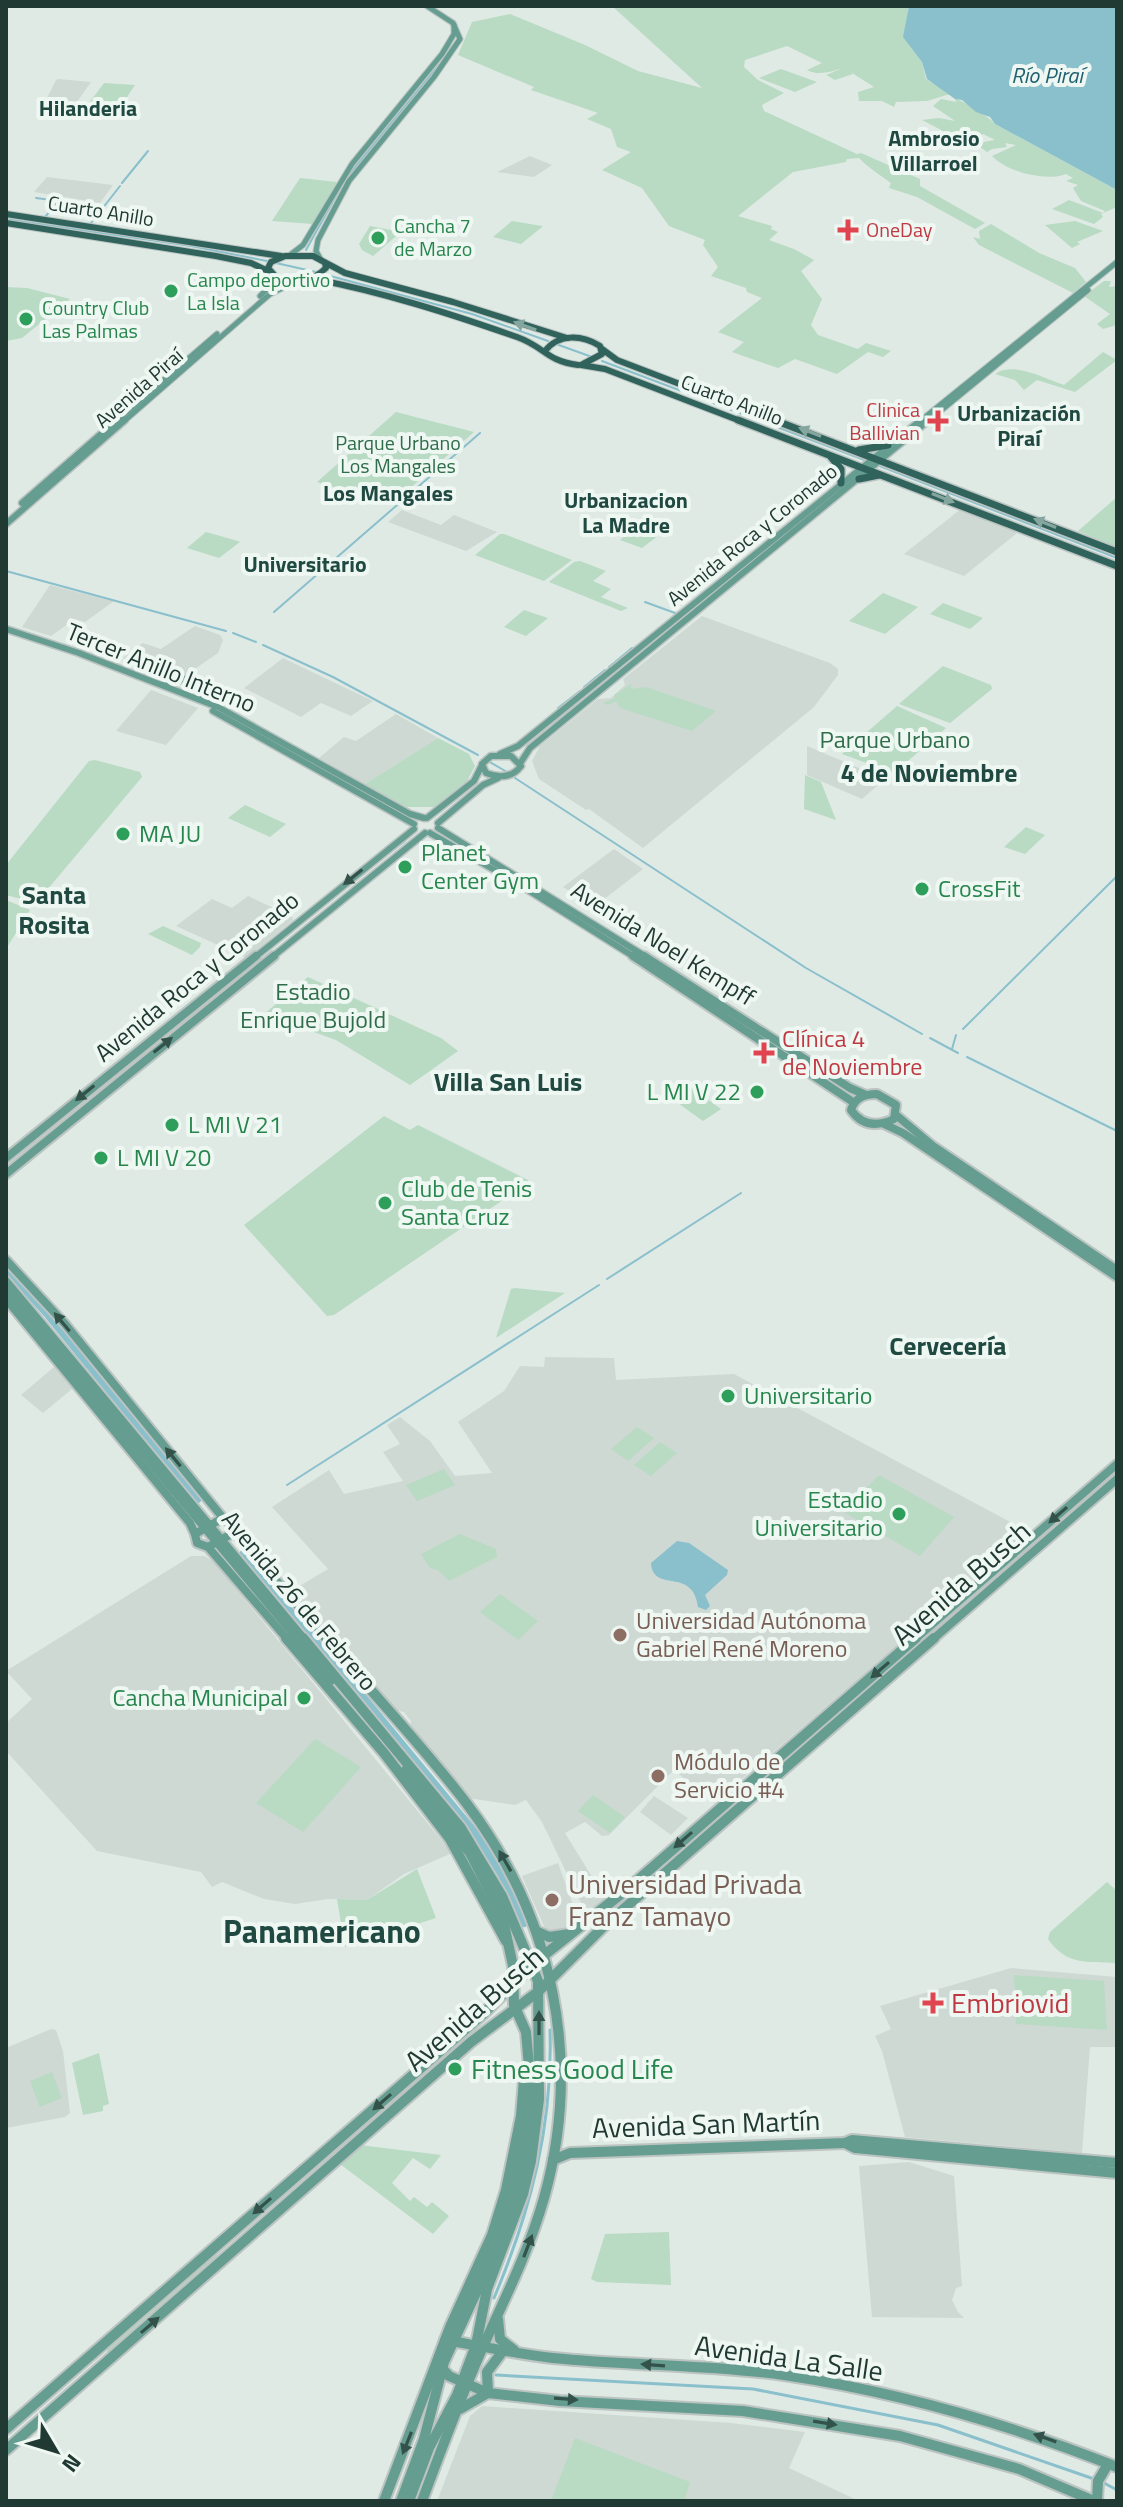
<svg xmlns="http://www.w3.org/2000/svg" width="1123" height="2507" font-family="'Titillium Web',sans-serif">
<rect width="100%" height="100%" fill="#dfeae5"/>
<g fill="#ced9d4">
<path d="M56 80 58 79 91 82 72 109 43 106Z"/>
<path d="M530 156 552 165 534 177 497 172Z"/>
<path d="M47 177 113 185 100 203 34 192Z"/>
<path d="M961 509 1017 533 964 576 904 554Z"/>
<path d="M402 510 441 525 454 515 497 532 466 551 388 522Z"/>
<path d="M50 585 104 599 114 601 85 622 75 619 51 636 22 627Z"/>
<path d="M702 616 830 663 838 669V675L814 707 643 848 589 809 586 810 539 779 532 761 540 746 598 699 611 698 625 685 623 679Z"/>
<path d="M195 626 220 635 223 640 218 653 189 673 192 675 187 678 166 681 140 671 150 662 141 664 123 658 143 643 161 649Z"/>
<path d="M283 658 373 701 351 716 321 703 301 717 244 688Z"/>
<path d="M151 690 198 708 166 745 116 731Z"/>
<path d="M396 714 438 738 365 784 319 758 344 737 356 741Z"/>
<path d="M807 746 885 779 862 799 807 775Z"/>
<path d="M614 849 643 869 594 907 563 887Z"/>
<path d="M248 896 292 917 293 920 247 958 176 926 212 899 232 908Z"/>
<path d="M545 1357 614 1358 616 1380 734 1374 1029 1532 714 1803 674 1770 609 1835 602 1836 585 1822 565 1833 605 1898 588 1911 580 1901 542 1822 526 1800 515 1805 467 1798 410 1728 411 1721 404 1712 394 1710 293 1590 328 1569 272 1507 329 1470 344 1494 403 1481 383 1452 400 1444 387 1425 400 1417 430 1441 455 1476 492 1473 458 1422 504 1391 520 1366 544 1367Z"/>
<path d="M54 1367 72 1389 43 1413 21 1395Z"/>
<path d="M191 1556H205L215 1563 452 1853 404 1874 367 1900 328 1899 295 1904 264 1899 222 1882 212 1887 201 1872 97 1851 6 1751V1723L32 1699 6 1671Z"/>
<path d="M654 1796 688 1818 671 1835 640 1812Z"/>
<path d="M558 1863 580 1924 575 1928 547 1933 522 1876Z"/>
<path d="M1011 1968 1117 1977V2047H1090L1082 2153 905 2137 882 2051 875 2036 891 2029 880 2006Z"/>
<path d="M51 2029 56 2030 63 2051 70 2113 65 2117 6 2128V2048Z"/>
<path d="M909 2162 954 2176 962 2286 956 2288 952 2300 958 2312 964 2318 872 2317 859 2166Z"/>
<path d="M482 2406 731 2423 805 2432 789 2468 859 2501H437L470 2416Z"/>
</g>
<g fill="#b9dac3">
<path d="M612 6H909L904 37 922 62 926 79 950 94 927 101 896 102 894 107 882 101H859L858 92 874 87 849 71 853 74 835 80 826 75 843 68C831 72 818 76 807 70L822 63 787 46 745 60 744 67 758 80 784 93 762 105 764 111 857 154 861 153 920 179V186L985 223 975 229 917 197 889 188 891 183C880 175 866 166 859 158L847 159 846 162 793 172 738 216 772 226 771 229 778 232 769 240 794 249 814 260 801 271 822 299 811 325 818 335 858 349 866 343 891 351 883 357 868 352 837 374 795 359 778 368 732 352 744 342 718 332 762 298 747 292 746 288 711 276 718 267 703 245 705 240 669 226 642 188 602 170 631 152 617 147 611 129 587 119 598 113 531 90 534 87 458 55 472 22 510 14 585 45 638 71 702 88Z"/>
<path d="M781 69 817 82 795 92 759 78Z"/>
<path d="M104 83 135 85 121 106 89 103Z"/>
<path d="M941 99 956 102 955 99C962 100 990 117 995 124L1117 190V207L1101 214 1103 217 1094 224 1052 209 1069 200 1103 213 1105 211 1081 201 1073 188 1078 185 1066 181 1073 178 1066 174C1046 182 1007 172 992 156L1016 145 1005 143 1007 147 992 149 987 152 980 147 984 142 995 140 983 134 969 143 955 136H943L939 132 943 131 922 120 939 118 955 121 933 106Z"/>
<path d="M300 178 337 182 313 224 272 221Z"/>
<path d="M512 221 542 226V227L521 244 493 237Z"/>
<path d="M1075 221 1103 231 1077 242 1080 244 1072 248 1045 225Z"/>
<path d="M991 224 1039 253 1075 268 1086 282 1073 293 979 245 973 237 980 239 979 231Z"/>
<path d="M370 226 401 232 373 256 362 250 359 244Z"/>
<path d="M1104 281H1111L1109 287 1117 286V293H1114L1117 295V325L1103 329 1097 324 1110 314 1084 296Z"/>
<path d="M6 287 27 288 70 299 22 338 6 341Z"/>
<path d="M1103 352 1117 360 1075 392 1037 380 1024 390 1015 380 995 374C1014 361 1043 378 1064 385Z"/>
<path d="M396 412 474 432 391 505 317 482Z"/>
<path d="M1117 497V547L1078 531Z"/>
<path d="M638 524H640L663 532 642 548 620 540Z"/>
<path d="M206 532 238 541 240 542 219 558 187 548Z"/>
<path d="M500 534H504L572 560 544 581 475 555Z"/>
<path d="M580 561 606 571 593 581 611 589 601 597 628 608 621 611 549 582 574 562Z"/>
<path d="M883 593 918 607 885 634 849 621Z"/>
<path d="M943 603 983 618 970 629 930 614Z"/>
<path d="M524 610 548 618 526 636 504 627Z"/>
<path d="M943 666 991 685 992 689 950 723 899 704Z"/>
<path d="M631 684V689L646 687 716 711 692 731 620 708 616 701 608 705 603 703 615 698 614 695Z"/>
<path d="M897 706 946 728 894 773 842 754Z"/>
<path d="M438 738 469 754 475 766 467 781 434 807H407L365 784Z"/>
<path d="M95 760 140 772 142 777 36 903 6 895V865L89 761Z"/>
<path d="M805 775 821 782 836 820 804 809Z"/>
<path d="M245 805 286 824 270 837 228 818Z"/>
<path d="M1026 827 1045 835 1025 854 1004 847Z"/>
<path d="M6 900 30 910 6 949Z"/>
<path d="M163 926 201 943 200 947 192 955 148 934Z"/>
<path d="M308 977 441 1038 458 1051 410 1085 336 1040 264 1014 287 995 273 987 280 982 294 989Z"/>
<path d="M686 1084 721 1109 703 1121 668 1096Z"/>
<path d="M384 1116 410 1130 418 1125 528 1180V1183L334 1315 327 1316 244 1225Z"/>
<path d="M515 1288 565 1293 496 1338 511 1289Z"/>
<path d="M637 1427 654 1438 628 1461 611 1449Z"/>
<path d="M660 1442 677 1453 651 1476 634 1465Z"/>
<path d="M1117 1468V1474L989 1585 988 1581Z"/>
<path d="M444 1469 455 1485 417 1501 406 1485Z"/>
<path d="M879 1475 954 1517 920 1556 844 1512Z"/>
<path d="M460 1534 496 1549 497 1557 449 1581 438 1570 430 1568 421 1554Z"/>
<path d="M982 1589 983 1591 783 1761 978 1590Z"/>
<path d="M500 1594 538 1621 518 1640 480 1612Z"/>
<path d="M315 1739 361 1767 303 1832 256 1803Z"/>
<path d="M593 1795 625 1817 610 1833 578 1811Z"/>
<path d="M417 1869 436 1918 345 1947 337 1899 367 1900Z"/>
<path d="M1107 1882 1117 1891V1963C1086 1961 1067 1966 1048 1939L1050 1932Z"/>
<path d="M1014 1975 1104 1981 1107 2030 1016 2024Z"/>
<path d="M99 2053 109 2104 103 2106V2111L83 2115 72 2063Z"/>
<path d="M52 2072 62 2098 40 2107 30 2081Z"/>
<path d="M360 2145 441 2155 430 2169 413 2158 392 2183 410 2201 414 2197 427 2207 432 2202 449 2216 433 2234 340 2164Z"/>
<path d="M669 2232 671 2285 597 2282 591 2279 605 2234Z"/>
<path d="M218 2255 220 2258 111 2353 107 2352 108 2345 211 2256Z"/>
<path d="M575 2438 690 2482 684 2501H551Z"/>
</g>
<g fill="#8abfcc">
<path d="M909 6H1117V190L995 124 990 117 976 112 962 100 955 99 927 79 922 62 903 37Z"/>
<path d="M677 1541 689 1543 728 1570 727 1575 705 1595 710 1606 706 1610 698 1607C693 1566 653 1594 651 1563Z"/>
</g>
<g fill="none" stroke-linecap="round" stroke-linejoin="round">
<g stroke="#8abfcc" stroke-width="2">
<path d="M446 55 450 46"/>
<path d="M348 176 443 60"/>
<path d="M122 183 148 151"/>
<path d="M36 198 59 201 45 217"/>
<path d="M6 219 191 246 267 261"/>
<path d="M91 223 120 186"/>
<path d="M306 250 342 185"/>
<path d="M276 263 316 272"/>
<path d="M323 274 472 314 548 341"/>
<path d="M556 344 592 357"/>
<path d="M602 361 867 461"/>
<path d="M877 465 1117 558"/>
<path d="M6 571 226 631"/>
<path d="M645 602 675 613"/>
<path d="M274 612 480 433"/>
<path d="M683 617 789 530"/>
<path d="M233 633 256 642"/>
<path d="M263 645 333 677 478 755"/>
<path d="M609 667 632 648"/>
<path d="M584 687 605 670"/>
<path d="M558 708 580 691"/>
<path d="M488 761 507 772"/>
<path d="M515 778 806 968 922 1034"/>
<path d="M375 864 405 841"/>
<path d="M963 1029 1117 876"/>
<path d="M930 1038 958 1053"/>
<path d="M952 1049 956 1035"/>
<path d="M967 1057 1117 1131"/>
<path d="M32 1142 44 1133"/>
<path d="M607 1279 741 1193"/>
<path d="M287 1485 599 1285"/>
</g>
<g stroke="#8abfcc" stroke-width="3">
<path d="M494 2298C531 2210 553 2125 550 2030"/>
<path d="M496 2375 753 2389 938 2425 1094 2479"/>
<path d="M1104 2483 1117 2490"/>
</g>
<g stroke="#8abfcc" stroke-width="6">
<path d="M6 1270 47 1315 198 1500"/>
<path d="M243 1553 315 1640"/>
</g>
<path stroke="#8abfcc" stroke-width="8" d="M314 1638 475 1833 501 1873 524 1923"/>
<defs>
<g id="major-far3">
<path d="M290 255 303 245 352 164 442 54 454 34V25"/>
<path d="M321 260 316 251 318 240 349 181 434 77 460 39 453 23 427 6"/>
<path d="M260 296 269 287V273"/>
<path d="M115 422 217 334"/>
<path d="M123 422 270 294 297 281"/>
<path d="M919 422 1117 262"/>
<path d="M927 422 1088 290"/>
</g>
<g id="major-far2">
<path d="M22 503 117 420"/>
<path d="M6 524 125 420"/>
<path d="M6 629 79 653 218 707 410 814 424 818"/>
<path d="M202 681V700"/>
<path d="M164 683 190 678"/>
<path d="M213 711 414 824"/>
<path d="M500 754 518 746 921 420"/>
<path d="M521 762 530 748 929 420"/>
<path d="M427 818 474 781 483 763 491 756H511L521 766C512 778 499 778 486 773L482 764"/>
<path d="M438 823 483 785 498 778"/>
<path d="M438 828 648 958"/>
<path d="M430 833 512 880 636 958"/>
<path d="M254 958 414 829"/>
<path d="M271 958 425 833"/>
</g>
<g id="major-far1">
<path d="M633 956 853 1102"/>
<path d="M644 956 850 1088 866 1095"/>
<path d="M877 1094 896 1105 894 1119C877 1127 862 1126 851 1110 855 1097 865 1094 877 1094Z"/>
<path d="M896 1115 933 1146 1117 1270"/>
<path d="M884 1124 903 1133 1117 1277"/>
<path d="M6 1158 256 956"/>
<path d="M6 1174 274 956"/>
<path d="M6 1260 65 1324 223 1518"/>
<path d="M6 1281 305 1640"/>
<path d="M6 1289 298 1640"/>
<path d="M6 1299 190 1523 195 1534"/>
<path d="M223 1518 234 1526 235 1532 208 1547 197 1543 195 1534Z"/>
<path d="M235 1532 327 1640"/>
<path d="M208 1547 288 1640"/>
<path d="M914 1640 1117 1464"/>
<path d="M932 1640 1117 1479"/>
</g>
<g id="major">
<path d="M286 1638 384 1753 450 1839 506 1941"/>
<path d="M296 1638 331 1680"/>
<path d="M303 1638 461 1828 502 1896 538 1981 539 2099 531 2161 523 2194 487 2289 476 2345 457 2395 429 2448 409 2501"/>
<path d="M326 1638C372 1693 423 1746 467 1804 553 1918 583 2060 544 2198 529 2251 504 2300 482 2349 460 2399 441 2450 422 2501"/>
<path d="M538 1932 549 1937 570 1934"/>
<path d="M845 2143 855 2148 1117 2173"/>
<path d="M553 2160 570 2153 845 2143 852 2140 1117 2163"/>
<path d="M498 2319 500 2339 514 2350"/>
<path d="M445 2340C481 2346 517 2354 553 2358 630 2366 707 2364 784 2375 899 2392 1009 2424 1117 2467"/>
<path d="M437 2363 449 2376 488 2393 560 2401 743 2411 900 2436 1019 2469 1094 2501"/>
<path d="M488 2393 487 2372 503 2351"/>
<path d="M460 2409 488 2393"/>
<path d="M6 2429 483 2014 533 1964 631 1886 916 1638"/>
<path d="M6 2450 471 2042 539 1991 603 1927 934 1638"/>
<path d="M384 2501 450 2327 492 2235 506 2190 521 2116 525 2067"/>
<path d="M401 2501 424 2439 444 2362 482 2280 515 2192 528 2129 531 2089 526 2032 514 2005 513 1966 502 1915 470 1853 406 1770"/>
<path d="M1097 2501 1098 2481 1108 2464"/>
</g>
<g id="highway-far1">
<path d="M6 214 281 256"/>
<path d="M6 223 216 256 251 263 268 271"/>
<path d="M325 263 326 268C312 282 296 282 277 278L268 268 271 262 285 256H313L345 273 453 302 567 338"/>
<path d="M314 279C383 292 451 314 517 337 545 347 546 361 578 365"/>
<path d="M602 349 617 360 779 422"/>
<path d="M545 351C559 333 582 335 600 346L602 354 583 364"/>
<path d="M581 365 605 369 743 422"/>
</g>
<g id="highway">
<path d="M738 420 1117 566"/>
<path d="M774 420 1117 552"/>
<path d="M859 450 888 445"/>
<path d="M831 457 841 469V483"/>
<path d="M859 479 879 475"/>
</g>
</defs>
<use href="#major-far3" stroke="#bcc4c2" stroke-width="7"/>
<use href="#major-far2" stroke="#bcc4c2" stroke-width="9"/>
<use href="#major-far1" stroke="#bcc4c2" stroke-width="12"/>
<use href="#major" stroke="#bcc4c2" stroke-width="14"/>
<use href="#highway-far1" stroke="#bcc4c2" stroke-width="8"/>
<use href="#highway" stroke="#bcc4c2" stroke-width="10"/>
<use href="#major-far3" stroke="#669d91" stroke-width="5"/>
<use href="#major-far2" stroke="#669d91" stroke-width="6"/>
<use href="#major-far1" stroke="#669d91" stroke-width="8"/>
<use href="#major" stroke="#669d91" stroke-width="10"/>
<use href="#highway-far1" stroke="#2f635b" stroke-width="6"/>
<use href="#highway" stroke="#2f635b" stroke-width="7"/>
</g>
<defs><path id="oneway-solid" d="M-6-.8H1V-3.2L6.5 0L1 3.2V.8H-6Z" transform="scale(2)"/></defs>
<g fill="#85a69f">
<use href="#oneway-solid" transform="translate(525 326) rotate(-160)"/>
<use href="#oneway-solid" transform="translate(810 432) rotate(-159)"/>
<use href="#oneway-solid" transform="translate(943 498) rotate(22)"/>
<use href="#oneway-solid" transform="translate(1045 523) rotate(-158)"/>
</g>
<g fill="#32524a">
<use href="#oneway-solid" transform="translate(353 877) rotate(141)"/>
<use href="#oneway-solid" transform="translate(163 1045) rotate(-39)"/>
<use href="#oneway-solid" transform="translate(85 1093) rotate(141)"/>
<use href="#oneway-solid" transform="translate(62 1322) rotate(-130)"/>
<use href="#oneway-solid" transform="translate(173 1457) rotate(-129)"/>
<use href="#oneway-solid" transform="translate(1058 1515) rotate(139)"/>
<use href="#oneway-solid" transform="translate(880 1670) rotate(139)"/>
<use href="#oneway-solid" transform="translate(683 1840) rotate(139)"/>
<use href="#oneway-solid" transform="translate(505 1861) rotate(-120)"/>
<use href="#oneway-solid" transform="translate(539 2023) rotate(-90)"/>
<use href="#oneway-solid" transform="translate(382 2102) rotate(139)"/>
<use href="#oneway-solid" transform="translate(262 2206) rotate(139)"/>
<use href="#oneway-solid" transform="translate(528 2246) rotate(-69)"/>
<use href="#oneway-solid" transform="translate(150 2325) rotate(-41)"/>
<use href="#oneway-solid" transform="translate(653 2365) rotate(-176)"/>
<use href="#oneway-solid" transform="translate(566 2399) rotate(4)"/>
<use href="#oneway-solid" transform="translate(825 2423) rotate(9)"/>
<use href="#oneway-solid" transform="translate(1045 2438) rotate(-161)"/>
<use href="#oneway-solid" transform="translate(407 2443) rotate(112)"/>
</g>
<g fill="#e0444e" stroke="#eff7f3" stroke-width="3">
<path d="M844 218h8v8h8v8h-8v8h-8v-8h-8v-8h8z"/>
<path d="M934 409h8v8h8v8h-8v8h-8v-8h-8v-8h8z"/>
<path d="M760 1041h8v8h8v8h-8v8h-8v-8h-8v-8h8z"/>
<path d="M929 1991h8v8h8v8h-8v8h-8v-8h-8v-8h8z"/>
</g>
<g fill="#2e9e5b" stroke="#eff7f3" stroke-width="3">
<circle cx="378" cy="238" r="8"/>
<circle cx="171" cy="291" r="8"/>
<circle cx="26" cy="319" r="8"/>
<circle cx="123" cy="834" r="8"/>
<circle cx="405" cy="867" r="8"/>
<circle cx="922" cy="889" r="8"/>
<circle cx="757" cy="1092" r="8"/>
<circle cx="172" cy="1125" r="8"/>
<circle cx="101" cy="1158" r="8"/>
<circle cx="385" cy="1203" r="8"/>
<circle cx="728" cy="1396" r="8"/>
<circle cx="899" cy="1514" r="8"/>
<circle cx="304" cy="1698" r="8"/>
<circle cx="455" cy="2069" r="8"/>
</g>
<g fill="#8d6e63" stroke="#eff7f3" stroke-width="3">
<circle cx="620" cy="1635" r="8"/>
<circle cx="658" cy="1776" r="8"/>
<circle cx="552" cy="1900" r="8"/>
</g>
<g text-anchor="middle" stroke-width="8" stroke-linejoin="round" paint-order="stroke">
<g font-size="20" fill="#213933" stroke="#eff7f3">
<text transform="translate(101 211) rotate(9)" y="7">Cuarto Anillo</text>
<text transform="translate(139 388) rotate(-41)" y="7">Avenida Piraí</text>
<text transform="translate(732 400) rotate(21)" y="7">Cuarto Anillo</text>
<text transform="translate(752 535) rotate(-39)" y="7">Avenida Roca y Coronado</text>
</g>
<g font-size="20" fill="#27864d" stroke="#eff7f3" text-anchor="start">
<text x="394" y="233">Cancha 7<tspan x="394" dy="23">de Marzo</tspan></text>
<text x="187" y="287">Campo deportivo<tspan x="187" dy="23">La Isla</tspan></text>
<text x="42" y="315">Country Club<tspan x="42" dy="23">Las Palmas</tspan></text>
</g>
<g font-size="20" fill="#be3a42" stroke="#eff7f3" text-anchor="start">
<text x="866" y="237">OneDay</text>
<text x="920" y="417" text-anchor="end">Clinica<tspan x="920" dy="23">Ballivian</tspan></text>
</g>
<g font-size="20" fill="#2e6d49" stroke="#eff7f3">
<text x="398" y="450">Parque Urbano<tspan x="398" dy="23">Los Mangales</tspan></text>
</g>
<g font-size="22" font-style="italic" fill="#1f6071" stroke="#eff7f3">
<text x="1047" y="83">Río Piraí</text>
</g>
<g font-size="22" font-weight="bold" fill="#1f4941" stroke="#eff7f3">
<text x="88" y="116">Hilanderia</text>
<text x="934" y="146">Ambrosio<tspan x="934" dy="25">Villarroel</tspan></text>
<text x="1019" y="421">Urbanización<tspan x="1019" dy="25">Piraí</tspan></text>
<text x="388" y="501">Los Mangales</text>
<text x="626" y="508">Urbanizacion<tspan x="626" dy="25">La Madre</tspan></text>
<text x="305" y="572">Universitario</text>
</g>
<g font-size="24" fill="#213933" stroke="#eff7f3">
<text transform="translate(161 668) rotate(22)" y="8">Tercer Anillo Interno</text>
<text transform="translate(663 944) rotate(32)" y="8">Avenida Noel Kempff</text>
<text transform="translate(197 977) rotate(-39)" y="8">Avenida Roca y Coronado</text>
<text transform="translate(299 1601) rotate(50)" y="8">Avenida 26 de Febrero</text>
</g>
<g font-size="24" fill="#2e6d49" stroke="#eff7f3">
<text x="895" y="748">Parque Urbano</text>
<text x="313" y="1000">Estadio<tspan x="313" dy="28">Enrique Bujold</tspan></text>
</g>
<g font-size="24" fill="#27864d" stroke="#eff7f3" text-anchor="start">
<text x="139" y="842">MA JU</text>
<text x="421" y="861">Planet<tspan x="421" dy="28">Center Gym</tspan></text>
<text x="938" y="897">CrossFit</text>
<text x="741" y="1100" text-anchor="end">L MI V 22</text>
<text x="188" y="1133">L MI V 21</text>
<text x="117" y="1166">L MI V 20</text>
<text x="401" y="1197">Club de Tenis<tspan x="401" dy="28">Santa Cruz</tspan></text>
<text x="744" y="1404">Universitario</text>
<text x="883" y="1508" text-anchor="end">Estadio<tspan x="883" dy="28">Universitario</tspan></text>
<text x="288" y="1706" text-anchor="end">Cancha Municipal</text>
</g>
<g font-size="24" fill="#be3a42" stroke="#eff7f3" text-anchor="start">
<text x="782" y="1047">Clínica 4<tspan x="782" dy="28">de Noviembre</tspan></text>
</g>
<g font-size="24" fill="#785e54" stroke="#eff7f3" text-anchor="start">
<text x="636" y="1629">Universidad Autónoma<tspan x="636" dy="28">Gabriel René Moreno</tspan></text>
<text x="674" y="1770">Módulo de<tspan x="674" dy="28">Servicio #4</tspan></text>
</g>
<g font-size="26" font-weight="bold" fill="#1f4941" stroke="#eff7f3">
<text x="929" y="782">4 de Noviembre</text>
<text x="54" y="904">Santa<tspan x="54" dy="30">Rosita</tspan></text>
<text x="508" y="1091">Villa San Luis</text>
<text x="948" y="1355">Cervecería</text>
</g>
<g font-size="28" fill="#213933" stroke="#eff7f3">
<text transform="translate(961 1583) rotate(-41)" y="10">Avenida Busch</text>
<text transform="translate(474 2009) rotate(-41)" y="10">Avenida Busch</text>
<text transform="translate(706 2124) rotate(-2)" y="10">Avenida San Martín</text>
<text transform="translate(789 2358) rotate(8)" y="10">Avenida La Salle</text>
</g>
<g font-size="28" fill="#785e54" stroke="#eff7f3" text-anchor="start">
<text x="568" y="1894">Universidad Privada<tspan x="568" dy="32">Franz Tamayo</tspan></text>
</g>
<g font-size="28" fill="#be3a42" stroke="#eff7f3" text-anchor="start">
<text x="951" y="2013">Embriovid</text>
</g>
<g font-size="28" fill="#27864d" stroke="#eff7f3" text-anchor="start">
<text x="471" y="2079">Fitness Good Life</text>
</g>
<g font-size="32" font-weight="bold" fill="#1f4941" stroke="#eff7f3">
<text x="322" y="1943">Panamericano</text>
</g>
</g>
<rect width="1123" height="2507" fill="none" stroke="#213933" stroke-width="16"/>
<g transform="translate(56 2451) rotate(128)" stroke="#eff7f3" stroke-width="6" paint-order="stroke">
<path d="M0-6L14 30L0 20L-14 30Z" fill="#213933"/>
<text y="-12" font-size="22" font-weight="bold" text-anchor="middle" fill="#213933">N</text>
</g>
</svg>
